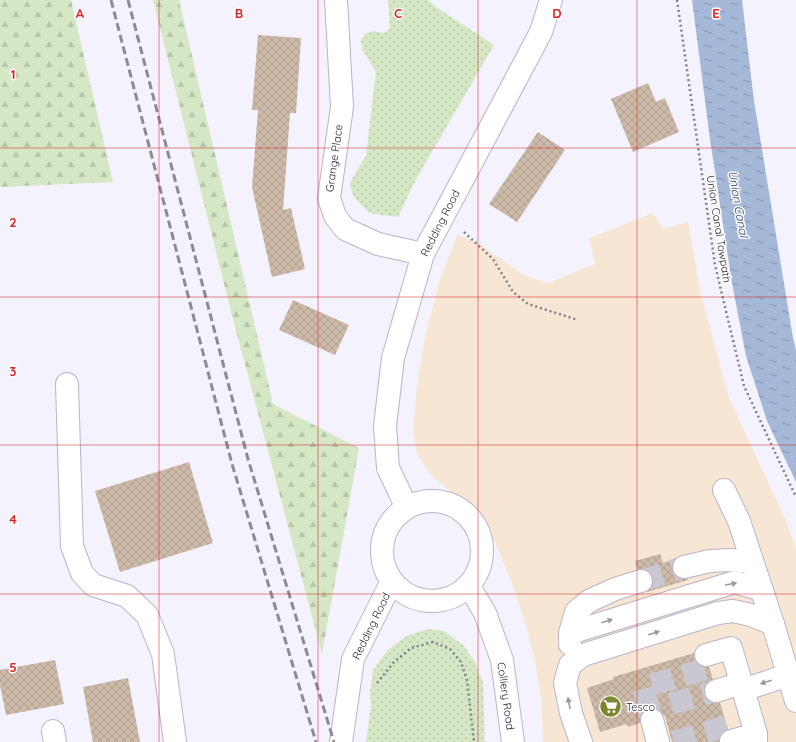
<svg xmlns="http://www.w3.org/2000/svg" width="796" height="742" font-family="Quicksand,sans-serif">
<defs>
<pattern id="grass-dots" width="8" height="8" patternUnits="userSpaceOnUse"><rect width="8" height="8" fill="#d6e7c6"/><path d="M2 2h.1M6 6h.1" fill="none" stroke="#b7c6aa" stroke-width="1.8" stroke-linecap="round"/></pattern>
<pattern id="forest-firs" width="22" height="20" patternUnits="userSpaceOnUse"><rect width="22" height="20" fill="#d6e7c6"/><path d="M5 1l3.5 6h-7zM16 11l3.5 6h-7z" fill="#b7c6aa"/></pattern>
<pattern id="water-ripples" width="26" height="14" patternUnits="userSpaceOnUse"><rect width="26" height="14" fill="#a5b8d8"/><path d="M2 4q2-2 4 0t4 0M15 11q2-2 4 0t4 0" fill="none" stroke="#8695af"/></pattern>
<pattern id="building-cross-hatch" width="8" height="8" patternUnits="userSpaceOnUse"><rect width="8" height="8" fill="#cebaa8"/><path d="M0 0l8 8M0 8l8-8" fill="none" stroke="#b09f90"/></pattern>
</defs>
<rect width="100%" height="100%" fill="#f4f2fc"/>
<path fill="#f8e6d5" d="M653 213 663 229 688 222 701 295 729 398 787 523 796 549V742H543L541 697 536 667 528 632 511 580 494 540 481 514 467 501 447 489 430 474 417 454 413 429 417 387 425 337 440 279 457 235 475 241 525 276 548 283 595 264 589 238Z"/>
<g fill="url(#grass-dots)">
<path d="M388 0H427L436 7 494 45 415 181 398 217 369 213 353 196 350 184 354 175 366 156 376 72 362 49 361 40 365 34 373 31 383 33 390 29Z"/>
<path d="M428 629 444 631 463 645 475 662 483 683 485 742H366L371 707 370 691 373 670 388 650 406 636Z"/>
</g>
<g fill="url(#forest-firs)">
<path d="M0 0H71L113 182 0 187Z"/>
<path d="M153 0H179L273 404 359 448 322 654 233 319Z"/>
</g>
<path fill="url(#water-ripples)" d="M692 0H742L754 101 793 338 796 350V482L767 421 746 356 732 283 710 139Z"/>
<g fill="url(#building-cross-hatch)">
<path d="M258 35 301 38 296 113H290L283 210 291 208 305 269 272 277 252 187 258 110H252Z"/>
<path d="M648 83 656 102 665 98 679 132 633 152 611 99Z"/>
<path d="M538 132 565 150 517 222 489 204Z"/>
<path d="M293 300 349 325 335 355 279 330Z"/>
<path d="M189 462 213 543 120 572 95 491Z"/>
<path d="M660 554 663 563 675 559 672 564V569L675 575 680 579H688V580L647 592 650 589 653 584V577L650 572 644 569H637L635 561Z"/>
<path d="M694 653V659L698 664 703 667H709L713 679 707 683 704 688V694L708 700 714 703H720L727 726 728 729 722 732 719 738V742H672L665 716H664L660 711 655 708H648L643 712 640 717V723L628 727 627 724 600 732 587 688 614 679 613 677Z"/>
<path d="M55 660 64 704 6 715 0 685V670Z"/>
<path d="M128 678 140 742H93L83 687Z"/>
</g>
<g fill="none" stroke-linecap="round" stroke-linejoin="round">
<g stroke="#c9c7d1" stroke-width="22" stroke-dasharray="22 11" stroke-linecap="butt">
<path d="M641 581 684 567"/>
<path d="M649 710 643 687 710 668"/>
<path d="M652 720 649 710 716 691"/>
<path d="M674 742 727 726"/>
</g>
<defs>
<g id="minor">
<path d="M336 0 342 107 329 198 335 216 345 229 378 244 423 254"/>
<path d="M67 384 72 546 82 573 93 585 127 596 147 615 163 654 175 742"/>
<path d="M724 490 739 521 773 624 796 701"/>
<path d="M684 567 710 561 730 560 752 562"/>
<path d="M469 586 485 613 502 660 513 742"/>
<path d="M570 633 735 582 762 590"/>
<path d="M570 644V633L576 612 589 601 615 589 641 581"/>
<path d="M706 655 731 648 756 734V742"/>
<path d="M743 690 788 675"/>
<path d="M716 691 742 683"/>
<path d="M652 720 658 742"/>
<path d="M53 731 55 742"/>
<path d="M731 741 756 734"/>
<path d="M581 742 571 713 565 683 570 665 583 655 718 613 733 611 751 615 773 624"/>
</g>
<g id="major">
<circle cx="432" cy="551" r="50"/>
<path d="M407 508 388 468 385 426 393 358 423 254 541 32 551 0"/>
<path d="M341 742 353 659 392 581"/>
</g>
</defs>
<use href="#minor" stroke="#bab3cb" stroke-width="24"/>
<use href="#major" stroke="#bab3cb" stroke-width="24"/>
<g stroke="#817f88" stroke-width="2.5" stroke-dasharray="2 3" stroke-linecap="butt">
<path d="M677 0 715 265 744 386 796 497"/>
<path d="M464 232 493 259 513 292 528 304 578 320"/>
<path d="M377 683 394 662 411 648 433 642 450 649 461 662 467 680 474 742"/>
</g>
<use href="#minor" stroke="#fff" stroke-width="22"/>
<use href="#major" stroke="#fff" stroke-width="22"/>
<g stroke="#8d8a94" stroke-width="3" stroke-dasharray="8 4" stroke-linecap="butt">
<path d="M111 0 232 464 316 742"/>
<path d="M128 0 248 459 334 742"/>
</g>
</g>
<defs><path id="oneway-solid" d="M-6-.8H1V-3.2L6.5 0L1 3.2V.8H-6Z"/></defs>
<g fill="#9a999d">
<use href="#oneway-solid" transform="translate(731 584) rotate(-10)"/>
<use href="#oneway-solid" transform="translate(607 621) rotate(-17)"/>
<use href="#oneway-solid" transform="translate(654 633) rotate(-17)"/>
<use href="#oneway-solid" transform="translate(766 682) rotate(162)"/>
<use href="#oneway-solid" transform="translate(569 703) rotate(-101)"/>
</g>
<path fill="none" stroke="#d62828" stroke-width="1" stroke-opacity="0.55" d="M159 0V742M318 0V742M478 0V742M637 0V742M0 148H796M0 297H796M0 445H796M0 594H796"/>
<defs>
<symbol id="supermarket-disc" viewBox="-11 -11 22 22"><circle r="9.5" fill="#7e8632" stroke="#fff"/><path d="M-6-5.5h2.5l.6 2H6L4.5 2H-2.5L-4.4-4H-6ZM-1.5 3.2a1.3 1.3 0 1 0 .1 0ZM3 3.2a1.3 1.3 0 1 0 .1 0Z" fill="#fff"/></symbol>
</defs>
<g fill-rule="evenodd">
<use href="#supermarket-disc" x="598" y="694" width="25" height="25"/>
</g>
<g text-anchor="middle" stroke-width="3" stroke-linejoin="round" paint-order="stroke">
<g font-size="11" fill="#1f1c25" stroke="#fff">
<text transform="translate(334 158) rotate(-82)" y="4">Grange Place</text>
<text transform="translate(440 223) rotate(-63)" y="4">Redding Road</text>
<text transform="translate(719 229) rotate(81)" y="4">Union Canal Towpath</text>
<text transform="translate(371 626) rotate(-64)" y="4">Redding Road</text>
<text transform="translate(506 696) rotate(82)" y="4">Colliery Road</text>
</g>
<g font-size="11" fill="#1f1c25" stroke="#fff" text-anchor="start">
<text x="626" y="711">Tesco</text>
</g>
<g font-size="12" font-style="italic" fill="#253c67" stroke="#fff">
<text transform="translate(738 204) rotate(80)" y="4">Union Canal</text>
</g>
</g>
<g font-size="13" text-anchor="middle" font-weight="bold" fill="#d62828" stroke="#fff" stroke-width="3" stroke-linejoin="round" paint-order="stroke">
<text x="80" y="18">A</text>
<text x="239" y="18">B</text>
<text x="398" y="18">C</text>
<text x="557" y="18">D</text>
<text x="716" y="18">E</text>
<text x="13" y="79">1</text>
<text x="13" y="227">2</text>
<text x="13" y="376">3</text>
<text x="13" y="524">4</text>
<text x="13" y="672">5</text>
</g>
</svg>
